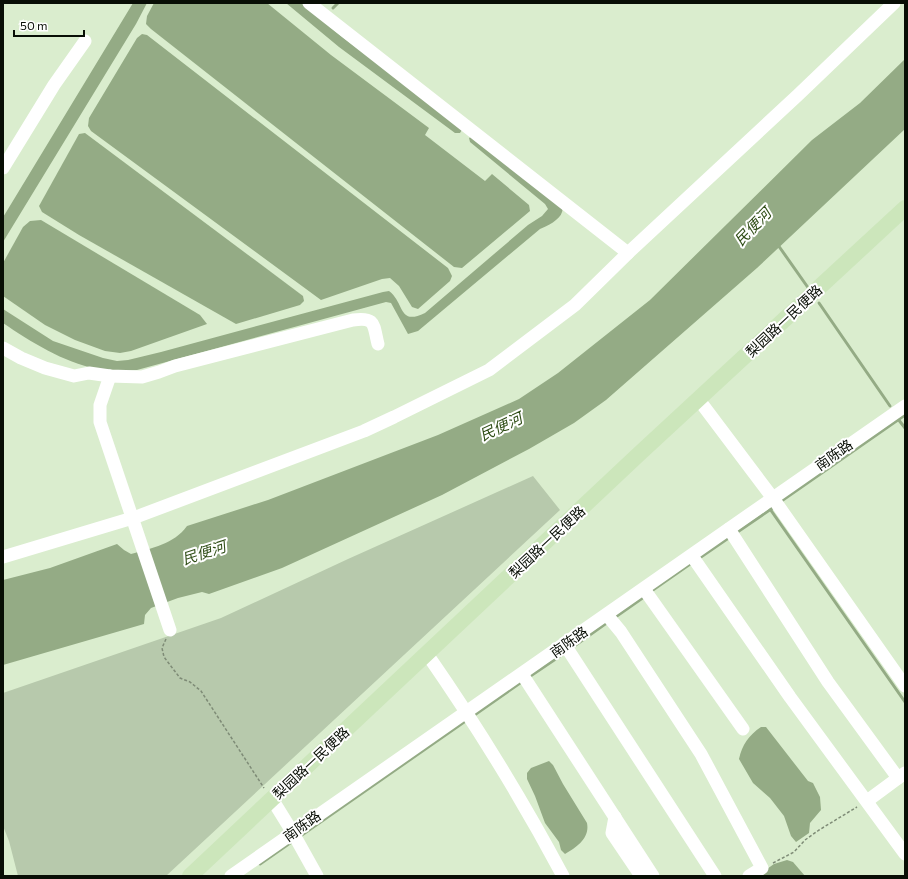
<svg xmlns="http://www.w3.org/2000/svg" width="908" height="879" font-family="Commissioner,'Noto Sans SC',sans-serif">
<rect width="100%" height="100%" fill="#daedce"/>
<path fill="#b7c9ac" d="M533 476 560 510 166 876H18L9 841 3 826V693L221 618 348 559Z"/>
<g fill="#94ab85">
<path d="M133 3H147L136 24 3 242V217L5 214Z"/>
<path d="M154 3H267L331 55 429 128 425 135 485 181 492 174 529 205 530 211 462 268 454 267 151 29 146 24 147 16Z"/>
<path d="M286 3H301L341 36 463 128 460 133H455L339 47Z"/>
<path d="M142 34 147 35 448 268 452 276 450 281 418 309 412 307 399 286 390 278 382 279 321 300 91 131 88 126 89 118 137 38Z"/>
<path d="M905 59V129L757 268 606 400 574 423 529 449 442 495 282 568 209 594 202 592 178 598 151 608 145 615 144 624 3 665V580L50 568 117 544 124 550 131 554C152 548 174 544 187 526L268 500 438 435 519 399 558 373 650 300 812 140 860 103Z"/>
<path d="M85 133 303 296 304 301 300 305 236 324 79 235 42 212 39 206 79 134Z"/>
<path d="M474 135 562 205C562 207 563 210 562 212 560 220 547 226 540 229L418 331 408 334 391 303 386 302 137 370C124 371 110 372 97 369 63 362 31 342 3 323V309L53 341 103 358 117 361 128 360 161 352 383 292 389 291C405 303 398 326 425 313L528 225 542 216 548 209 545 204 470 142 469 138Z"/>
<path d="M41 220 200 315 207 324 131 351 120 353 105 351 75 340 45 325 3 296V263L23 227 30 221Z"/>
<path d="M761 727H766L808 781 813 783 820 797 821 810 810 823 809 833 796 842 791 836 784 816 770 798 753 783 739 759C742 745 749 735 761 727Z"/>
<path d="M549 761 553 765 563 784 587 823C590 838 577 847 565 854L561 850 559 842 545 823 535 796 527 779V773L531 768Z"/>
<path d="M787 860 793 862 805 876H757L774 864Z"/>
</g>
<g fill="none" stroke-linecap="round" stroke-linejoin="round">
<g stroke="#94ab85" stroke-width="3">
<path d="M333 8 338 3"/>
<path d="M778 245 809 289"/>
<path d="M819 303 890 406"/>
<path d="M898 419 905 428"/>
<path d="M780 502 905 415"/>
<path d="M770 509 905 702"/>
<path d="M736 533 774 507"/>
<path d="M698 559 730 537"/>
<path d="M650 592 693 562"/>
<path d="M614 618 644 597"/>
<path d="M570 649 608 622"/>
<path d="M529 677 566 652"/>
<path d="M473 716 523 681"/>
<path d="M299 837 467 720"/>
<path d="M260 864 293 841"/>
</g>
<g stroke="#7e8b76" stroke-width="1.5" stroke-dasharray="3 2" stroke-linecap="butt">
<path d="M166 639 162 648 164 657 180 678 190 682 201 691 264 788"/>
<path d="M773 863 794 852 805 840 819 830 857 807"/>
</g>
<g stroke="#fff" stroke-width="13">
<path d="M309 3 628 253"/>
<path d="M3 168 54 85 85 41"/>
<path d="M3 348 21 358 45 368 74 376 89 373 110 376 142 377 159 372 175 366 353 320C376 317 373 324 378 344"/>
<path d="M110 376 100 405V422L170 630"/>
<path d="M699 400 775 501 905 686"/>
<path d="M729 529 828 682 898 778"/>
<path d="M692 556 790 697 905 854"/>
<path d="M3 557 136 517 364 431 394 417 489 370 575 305 628 253 798 95 894 3"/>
<path d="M644 589 743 729"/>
<path d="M607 615 621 632 701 754 762 868 749 876"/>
<path d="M565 645 715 876"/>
<path d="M427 654C477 726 522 799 563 876"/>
<path d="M522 674 653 876"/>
<path d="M272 799 293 833 317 876"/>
<path d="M867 801 905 773"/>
<path d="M615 817 612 833 641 876"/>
<path d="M231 876 905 406"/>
</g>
<path stroke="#cce6bb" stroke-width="16" d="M190 876 639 454 905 208"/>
</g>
<g text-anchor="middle" stroke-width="4" stroke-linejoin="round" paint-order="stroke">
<g font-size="14" fill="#080e05" stroke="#fff">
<text transform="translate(784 321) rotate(-43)" y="5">梨园路一民便路</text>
<text transform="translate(834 455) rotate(-35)" y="5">南陈路</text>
<text transform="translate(547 542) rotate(-43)" y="5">梨园路一民便路</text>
<text transform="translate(569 642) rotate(-35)" y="5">南陈路</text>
<text transform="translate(311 763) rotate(-43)" y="5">梨园路一民便路</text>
<text transform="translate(302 826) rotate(-35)" y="5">南陈路</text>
</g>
<g font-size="15" font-style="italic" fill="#304e17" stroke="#fff">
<text transform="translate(753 227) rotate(-46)" y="5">民便河</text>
<text transform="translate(501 427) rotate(-25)" y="5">民便河</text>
<text transform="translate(204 553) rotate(-18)" y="5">民便河</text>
</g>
</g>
<rect width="908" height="879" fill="none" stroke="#080e05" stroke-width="8"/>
<path d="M14 30v6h70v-6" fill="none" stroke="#080e05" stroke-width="2"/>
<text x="20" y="30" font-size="12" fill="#080e05" stroke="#ffffff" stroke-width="3" paint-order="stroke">50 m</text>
</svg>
